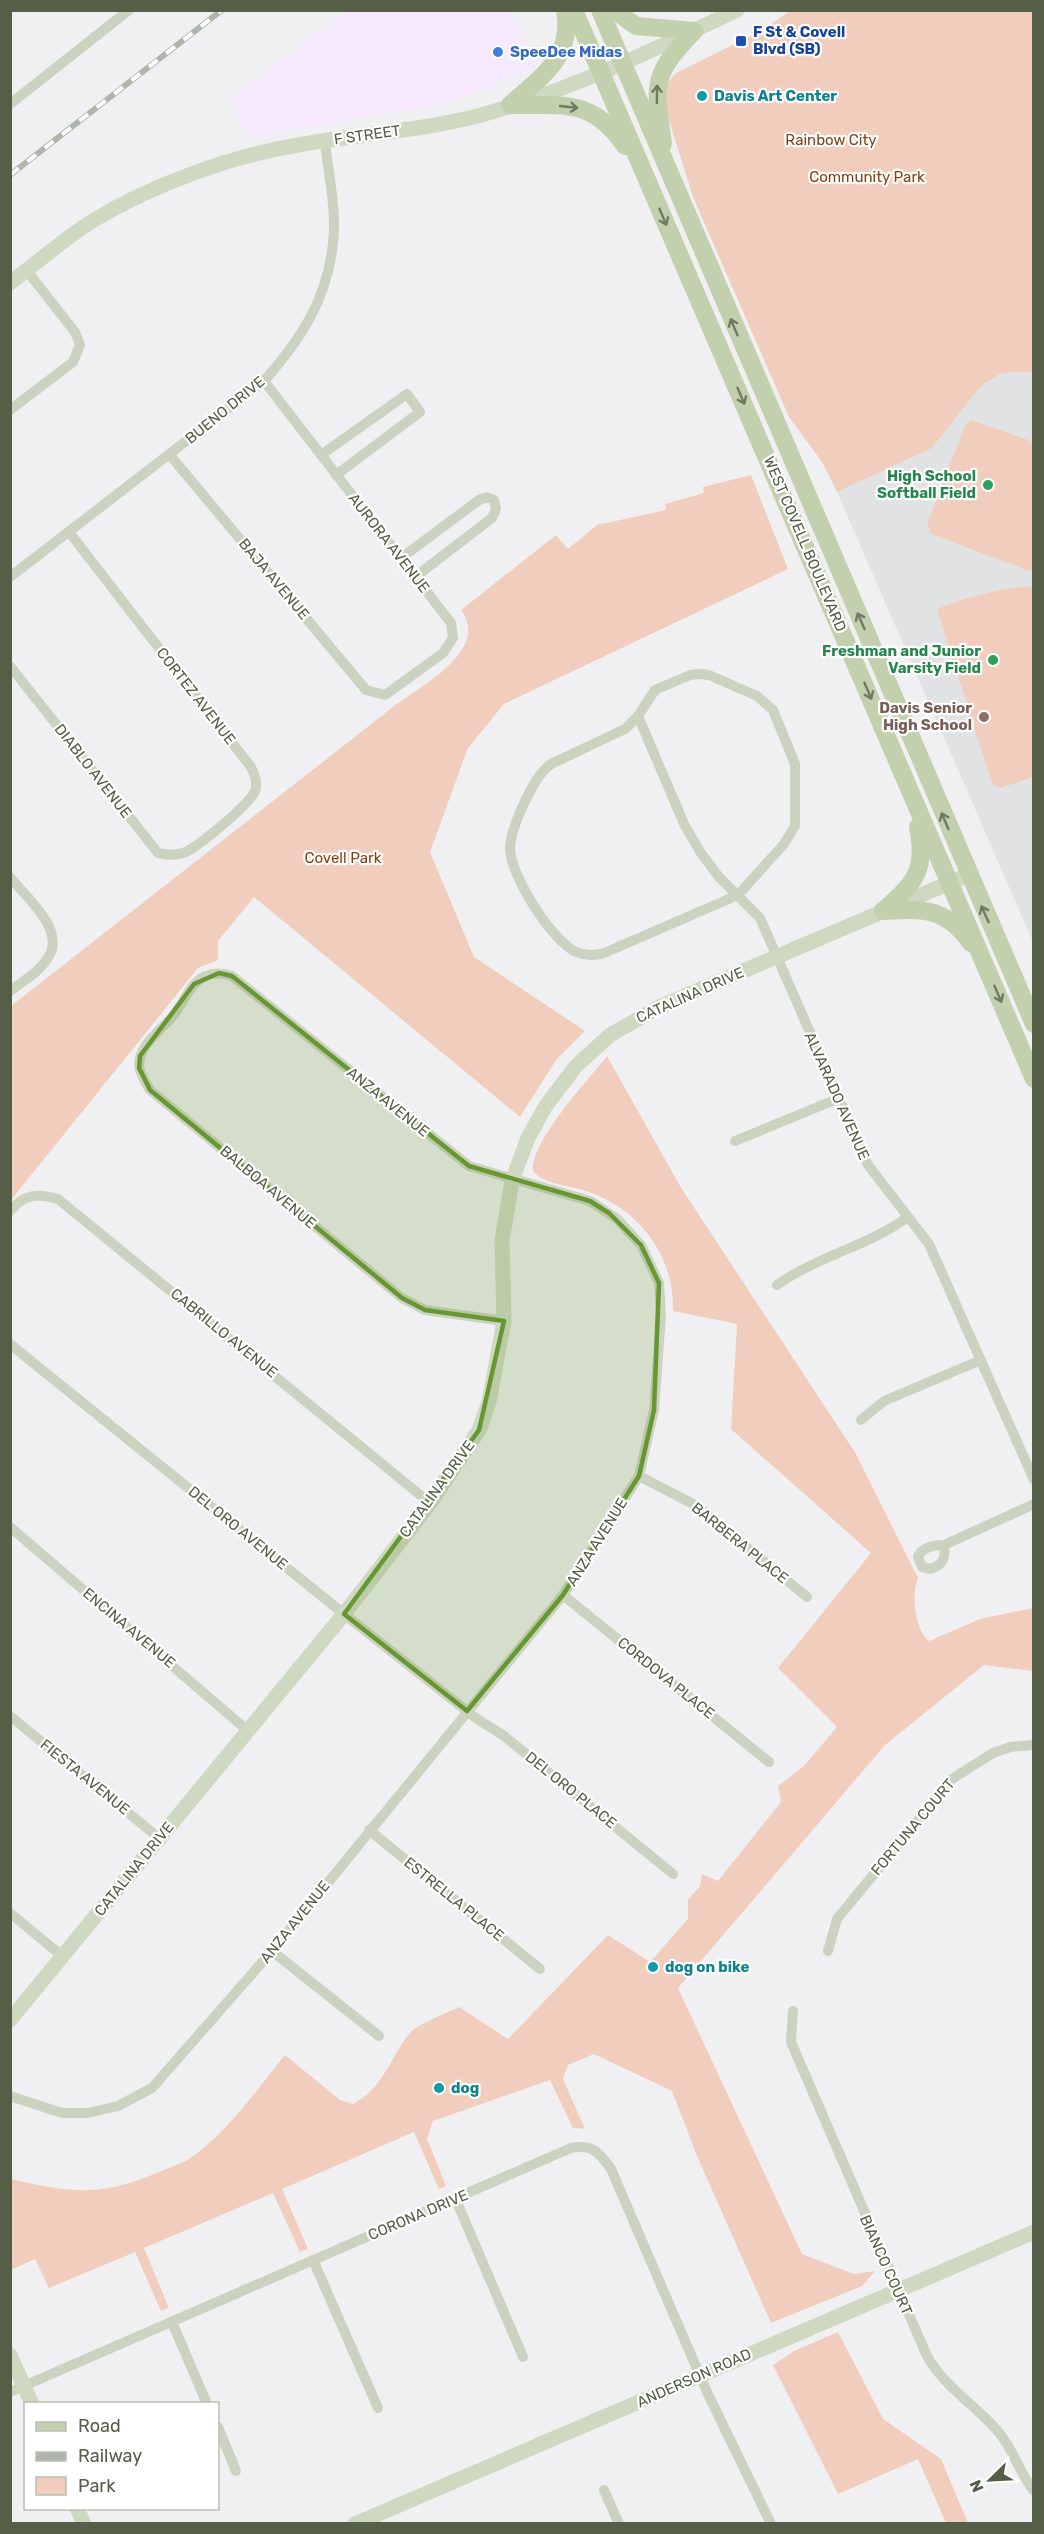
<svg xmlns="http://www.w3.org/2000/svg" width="1044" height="2534" font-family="Rubik,sans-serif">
<rect width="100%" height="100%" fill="#f0f0f2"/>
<path fill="#f6e9fd" d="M348 10 511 11 536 66 468 96 437 105 246 138 232 98Z"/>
<path fill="#e1e2e3" d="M1033 372V942L837 492 932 448 981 386 1001 373Z"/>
<g fill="#f1cdbd">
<path d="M790 11H1033V372L1001 373 981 386 932 448 837 492 822 462 789 417 693 197 664 104 667 84 676 73 759 32Z"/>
<path d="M971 420 1031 441 1033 446V569L1029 571 931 534 927 524 965 426Z"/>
<path d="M751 475 788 569 504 704 468 748 430 852 474 957 585 1031 556 1060 520 1117 254 897 218 941V960L198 968 11 1200V1006L393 707C419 687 491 651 461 610L556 535 568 549 597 525 666 510 665 504 704 493 703 487Z"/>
<path d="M1033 586V777L1000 788 992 783 937 609C969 596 999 589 1033 586Z"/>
<path d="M607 1056 680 1186 856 1454 918 1578C911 1595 915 1630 929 1641L980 1619 1033 1608V1671L984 1665 885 1745 678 1988 802 2254 854 2274 875 2271 862 2286 771 2323 697 2156 672 2091 594 2054 568 2065 563 2079 585 2129 573 2128 550 2080 433 2121 427 2139 446 2186 439 2189 414 2132 282 2189 308 2249 300 2252 273 2193 144 2248 169 2308 161 2311 135 2252 49 2288 35 2259 11 2270V2179C69 2193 102 2197 159 2172 169 2167 183 2164 192 2157 229 2131 257 2089 285 2055L340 2100 353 2104C384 2088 390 2057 410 2033 418 2024 447 2013 459 2007L508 2039 608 1935 650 1962 688 1919V1900L700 1886 702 1874 718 1881 781 1802 778 1786 804 1766 837 1727 778 1668 871 1553 731 1429 737 1324 673 1311C675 1255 637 1206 583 1190 567 1185 543 1184 533 1171 530 1142 589 1079 607 1056Z"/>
<path d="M838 2332 883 2419 941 2459 968 2523H946L918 2459 838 2494 773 2365 794 2351Z"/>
</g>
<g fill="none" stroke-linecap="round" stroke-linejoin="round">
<g stroke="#ccd2c0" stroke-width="10">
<path d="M10 104 129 10"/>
<path d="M10 410 73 362 80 345 75 332 27 271"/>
<path d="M169 454 366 690 385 695 443 653 453 638 451 623 264 381"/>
<path d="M321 455 407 394 420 412 336 475"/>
<path d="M401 558 479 500 487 497 494 500 496 509 492 518 415 577"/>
<path d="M10 577 264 381C301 339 327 300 333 243 337 210 328 173 325 141"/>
<path d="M10 666 158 853C168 855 176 856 186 852 201 844 245 808 254 793 259 785 255 775 251 767L69 532"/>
<path d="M699 674 709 675 757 696 773 710 795 764V826L784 844 738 895 602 954C593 955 585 956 576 952 551 940 511 876 510 849 510 829 534 775 551 764L625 729 638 716 655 690 690 675Z"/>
<path d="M638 716 685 826 701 853 719 877 760 918 868 1165 929 1244 1034 1480"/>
<path d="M10 877C26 897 65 929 49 956 41 971 23 981 10 991"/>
<path d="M735 1141 837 1099"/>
<path d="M10 1211C24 1194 38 1193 58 1199L430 1503"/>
<path d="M777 1285C818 1256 868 1246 908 1217"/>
<path d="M10 1344 344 1614 477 1719 503 1735 673 1874"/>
<path d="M861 1420 884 1401 981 1360"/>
<path d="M639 1476 697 1506 807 1597"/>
<path d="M10 1527 247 1730"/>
<path d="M944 1545C946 1559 943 1564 931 1569L922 1567 918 1557C922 1547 934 1545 944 1545L1034 1504"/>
<path d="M563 1595 769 1762"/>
<path d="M10 1716 159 1838"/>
<path d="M369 1830 540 1969"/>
<path d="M10 1913 62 1956"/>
<path d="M272 1951 379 2036"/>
<path d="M828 1951 837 1919 952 1779 993 1753 1010 1747 1034 1745"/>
<path d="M793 2011 791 2042 927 2356C944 2386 971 2402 994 2427 1012 2445 1018 2471 1034 2491"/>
<path d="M10 2096 62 2113H88L118 2106 152 2088 272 1951 563 1595 639 1476 654 1410 661 1315 659 1283 641 1245 617 1219 590 1201 469 1166 232 976C223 973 214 972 205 976 189 984 184 1003 173 1016 161 1031 140 1043 139 1065 139 1073 146 1083 150 1090L402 1298 425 1310 504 1321"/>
<path d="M456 2200 523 2357"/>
<path d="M313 2260 378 2408"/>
<path d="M172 2322 207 2404"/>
<path d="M10 2392 571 2148C592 2144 599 2152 611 2169L707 2392 771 2524"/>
<path d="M218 2427 236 2471"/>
<path d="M604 2490 619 2524"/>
</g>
<g stroke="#cfd9c2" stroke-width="15">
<path d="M10 283C38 262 65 238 94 220 152 185 231 156 298 145 359 134 421 131 481 115 569 91 655 49 737 10"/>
<path d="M10 2020 344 1614 430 1503 479 1430 489 1402 504 1321 502 1241 512 1181 528 1138 545 1107 576 1066 610 1035 659 1007 968 875"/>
<path d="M10 2355 32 2404"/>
<path d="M77 2508 84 2524"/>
<path d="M355 2524 1034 2232"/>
</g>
<g stroke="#c2d0ae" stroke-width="18">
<path d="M574 10 1034 1079"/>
<path d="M600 10 1034 1024"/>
<path d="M614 10 636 26 694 31"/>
<path d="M510 105C562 106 592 97 625 146"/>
<path d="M510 105C540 77 574 58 565 10"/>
<path d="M663 144C655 84 650 77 694 31"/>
<path d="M883 911C915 882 927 871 918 827"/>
<path d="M883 911C923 909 946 907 971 943"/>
</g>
<defs>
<path id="rail" d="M10 175 222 10"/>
</defs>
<use href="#rail" stroke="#b0b5ac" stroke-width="6"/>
<use href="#rail" stroke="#fff" stroke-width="4" stroke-dasharray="11" stroke-linecap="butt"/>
</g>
<defs><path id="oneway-shaft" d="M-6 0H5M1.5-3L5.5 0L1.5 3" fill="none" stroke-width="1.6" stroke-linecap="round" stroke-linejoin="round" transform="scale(1.5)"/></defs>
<g stroke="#707a61">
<use href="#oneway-shaft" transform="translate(657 94) rotate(-89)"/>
<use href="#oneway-shaft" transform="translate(569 107) rotate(6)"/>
<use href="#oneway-shaft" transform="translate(663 217) rotate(67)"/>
<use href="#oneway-shaft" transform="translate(734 327) rotate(-113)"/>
<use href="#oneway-shaft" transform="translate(741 396) rotate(67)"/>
<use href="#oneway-shaft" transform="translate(861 621) rotate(-114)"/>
<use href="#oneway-shaft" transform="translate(868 691) rotate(67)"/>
<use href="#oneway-shaft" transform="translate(945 821) rotate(-113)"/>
<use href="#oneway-shaft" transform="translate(985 914) rotate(-114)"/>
<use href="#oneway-shaft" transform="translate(998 994) rotate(67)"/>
</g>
<path fill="#679731" fill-opacity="0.2" stroke="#679731" stroke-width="4.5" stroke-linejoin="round" d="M219 973 232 976 469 1166 590 1201 609 1213 641 1245 659 1283 654 1410 639 1476 563 1595 467 1711 344 1614 479 1430 504 1321 425 1310 402 1298 150 1090 139 1068 140 1056 194 984Z"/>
<rect fill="#1a4fb4" stroke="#fff" stroke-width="2" x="735" y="35" width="12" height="12" rx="3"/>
<circle fill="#3f7fe0" stroke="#fff" stroke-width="2" cx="498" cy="52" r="6"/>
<g fill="#0f9aa8" stroke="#fff" stroke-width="2">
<circle cx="702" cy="96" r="6"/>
<circle cx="653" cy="1967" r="6"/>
<circle cx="439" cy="2088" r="6"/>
</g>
<g fill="#2e9e5b" stroke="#fff" stroke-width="2">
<circle cx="988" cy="485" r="6"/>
<circle cx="993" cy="660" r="6"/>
</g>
<circle fill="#8d6e63" stroke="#fff" stroke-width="2" cx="984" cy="717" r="6"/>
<g text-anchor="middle" stroke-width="4.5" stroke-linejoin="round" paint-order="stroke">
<g font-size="15" font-weight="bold" fill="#164399" stroke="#fff" text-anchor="start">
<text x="753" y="37">F St &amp; Covell<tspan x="753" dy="17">Blvd (SB)</tspan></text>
</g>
<g font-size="15" font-weight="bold" fill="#366cbe" stroke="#fff" text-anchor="start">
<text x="510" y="57">SpeeDee Midas</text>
</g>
<g font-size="15" font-weight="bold" fill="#0d838f" stroke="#fff" text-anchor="start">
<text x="714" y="101">Davis Art Center</text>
<text x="665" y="1972">dog on bike</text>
<text x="451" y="2093">dog</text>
</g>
<g font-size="15" fill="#555e47" stroke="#fff">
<text transform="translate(367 135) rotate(-8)" y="5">F STREET</text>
<text transform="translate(225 410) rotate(-39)" y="5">BUENO DRIVE</text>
<text transform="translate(389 543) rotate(52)" y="5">AURORA AVENUE</text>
<text transform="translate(805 544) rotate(67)" y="5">WEST COVELL BOULEVARD</text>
<text transform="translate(274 579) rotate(50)" y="5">BAJA AVENUE</text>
<text transform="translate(196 696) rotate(52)" y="5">CORTEZ AVENUE</text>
<text transform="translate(93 771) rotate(52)" y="5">DIABLO AVENUE</text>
<text transform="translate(690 995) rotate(-24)" y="5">CATALINA DRIVE</text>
<text transform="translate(837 1096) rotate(66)" y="5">ALVARADO AVENUE</text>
<text transform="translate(388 1102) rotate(39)" y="5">ANZA AVENUE</text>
<text transform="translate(268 1187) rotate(40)" y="5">BALBOA AVENUE</text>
<text transform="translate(224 1333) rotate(39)" y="5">CABRILLO AVENUE</text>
<text transform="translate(437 1489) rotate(-54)" y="5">CATALINA DRIVE</text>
<text transform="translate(238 1528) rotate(39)" y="5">DEL ORO AVENUE</text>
<text transform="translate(597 1542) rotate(-58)" y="5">ANZA AVENUE</text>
<text transform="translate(740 1543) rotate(39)" y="5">BARBERA PLACE</text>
<text transform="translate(129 1628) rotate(40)" y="5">ENCINA AVENUE</text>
<text transform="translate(666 1678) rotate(39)" y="5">CORDOVA PLACE</text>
<text transform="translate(85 1777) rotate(39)" y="5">FIESTA AVENUE</text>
<text transform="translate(571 1790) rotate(39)" y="5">DEL ORO PLACE</text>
<text transform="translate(913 1827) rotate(-50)" y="5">FORTUNA COURT</text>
<text transform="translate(134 1869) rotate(-51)" y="5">CATALINA DRIVE</text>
<text transform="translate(454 1899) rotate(39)" y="5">ESTRELLA PLACE</text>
<text transform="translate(295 1922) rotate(-51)" y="5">ANZA AVENUE</text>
<text transform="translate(418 2215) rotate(-23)" y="5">CORONA DRIVE</text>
<text transform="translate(886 2265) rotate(66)" y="5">BIANCO COURT</text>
<text transform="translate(694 2378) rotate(-24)" y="5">ANDERSON ROAD</text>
</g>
<g font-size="15" fill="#844213" stroke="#fff">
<text x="831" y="145">Rainbow City</text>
<text x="867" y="182">Community Park</text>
<text x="343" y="863">Covell Park</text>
</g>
<g font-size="15" font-weight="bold" fill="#27864d" stroke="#fff" text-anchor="end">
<text x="976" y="481">High School<tspan x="976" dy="17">Softball Field</tspan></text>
<text x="981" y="656">Freshman and Junior<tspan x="981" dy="17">Varsity Field</tspan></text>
</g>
<g font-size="15" font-weight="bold" fill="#785e54" stroke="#fff" text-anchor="end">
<text x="972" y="713">Davis Senior<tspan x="972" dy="17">High School</tspan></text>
</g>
</g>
<rect width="1044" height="2534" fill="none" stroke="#555e47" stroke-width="24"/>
<rect x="24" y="2402" width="195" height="108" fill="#ffffff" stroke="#bbbfb5" stroke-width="1.5"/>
<rect x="36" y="2422" width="30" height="9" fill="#c2d0ae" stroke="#bbbfb5" stroke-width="1.5"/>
<text x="78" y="2432" font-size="18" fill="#555e47">Road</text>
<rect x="36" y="2452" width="30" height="9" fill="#b0b5ac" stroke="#bbbfb5" stroke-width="1.5"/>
<text x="78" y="2462" font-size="18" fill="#555e47">Railway</text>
<rect x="36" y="2477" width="30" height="18" fill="#f1cdbd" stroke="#bbbfb5" stroke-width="1.5"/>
<text x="78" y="2492" font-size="18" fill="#555e47">Park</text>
<g transform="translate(990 2480) rotate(246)" stroke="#ffffff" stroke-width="4.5" paint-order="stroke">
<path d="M0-4.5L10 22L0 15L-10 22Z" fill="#555e47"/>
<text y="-9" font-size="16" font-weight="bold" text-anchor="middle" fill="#555e47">N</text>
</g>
</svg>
